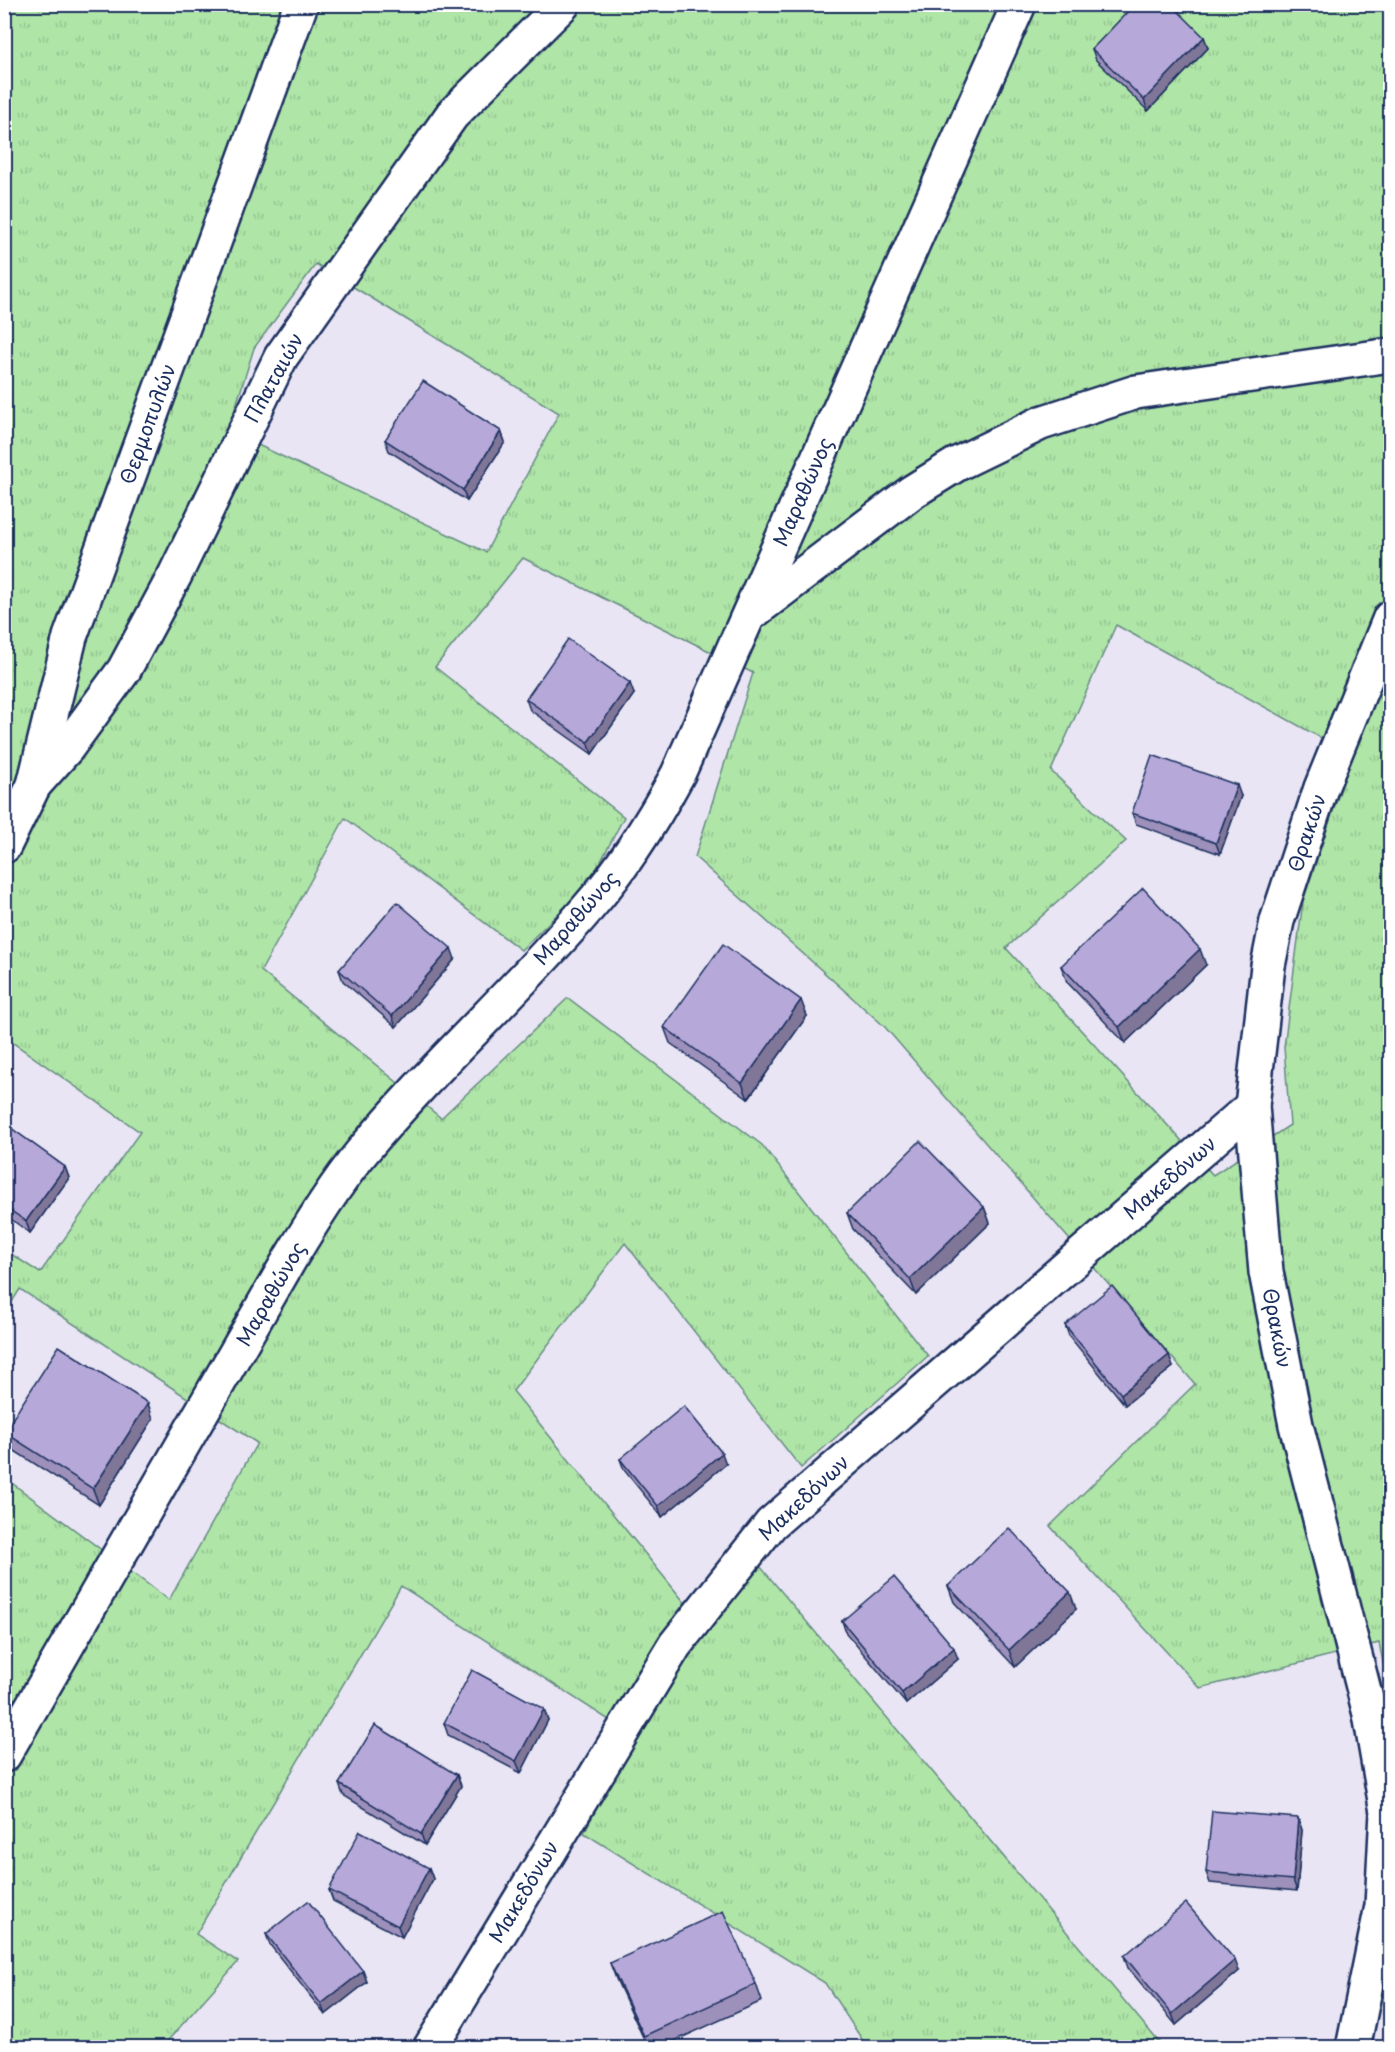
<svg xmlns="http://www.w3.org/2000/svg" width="1395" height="2052" font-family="'Playpen Sans',sans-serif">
<defs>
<pattern id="grass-tufts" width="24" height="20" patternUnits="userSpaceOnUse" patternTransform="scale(1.5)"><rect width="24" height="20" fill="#afe5a7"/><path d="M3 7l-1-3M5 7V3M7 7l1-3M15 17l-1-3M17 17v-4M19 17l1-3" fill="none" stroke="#96c592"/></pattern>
</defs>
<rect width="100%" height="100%" fill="#e9e5f4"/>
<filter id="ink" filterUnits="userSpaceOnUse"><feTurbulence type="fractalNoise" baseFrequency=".0167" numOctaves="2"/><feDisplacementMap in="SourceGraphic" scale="12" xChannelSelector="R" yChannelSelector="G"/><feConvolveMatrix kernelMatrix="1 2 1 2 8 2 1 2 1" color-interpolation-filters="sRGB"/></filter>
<g filter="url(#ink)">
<path fill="url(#grass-tufts)" stroke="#658a82" stroke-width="1.5" fill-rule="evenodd" d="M4 5H1390V1695L1379 1643 1200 1688 1050 1526 1195 1384 884 1026 695 857 753 673 523 558 435 667 624 817 590 882 521 950 345 818 261 971 441 1118 568 998 762 1145 928 1356 801 1468 625 1243 513 1391 703 1625 760 1566 1163 2047H867L825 1983 584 1833 634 1736 401 1586 196 1934 238 1962 162 2047H5V1478L169 1600 257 1443 20 1289 5 1313V1250L40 1273 140 1132 5 1037ZM316 264 559 413 486 552 228 431 254 348ZM1116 625 1352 755 1303 901 1284 1047 1290 1125 1213 1175 1006 948 1126 841 1051 771Z"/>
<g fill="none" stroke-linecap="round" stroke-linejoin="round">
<defs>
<g id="minor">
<path d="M753 612 912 492 957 464 1041 423 1136 392 1390 355"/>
<path d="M34 785 67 748 124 670 175 575 281 357 452 115 563 4"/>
<path d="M4 846 34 785 70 637 301 4"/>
<path d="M4 1755 291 1257C313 1221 335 1185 362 1152 432 1067 515 993 587 909 623 868 652 822 678 774L1019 4"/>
<path d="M430 2048 675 1645 771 1524 1252 1106"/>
<path d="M1353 2048 1382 1906 1387 1812 1370 1714 1296 1425 1266 1272 1252 1106 1268 966 1277 921 1321 788 1390 618"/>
</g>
</defs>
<use href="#minor" stroke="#1b2f5e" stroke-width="38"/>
<use href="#minor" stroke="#fff" stroke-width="33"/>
</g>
<g fill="#9d91bb" stroke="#1b2f5e" stroke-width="1.5">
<path d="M1204 37 1208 48 1148 111 1096 60 1092 49Z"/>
<path d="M501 431 505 442 467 501 389 451 385 440Z"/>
<path d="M634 694 592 754 530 710 526 699Z"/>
<path d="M1241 796 1220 854 1136 824 1132 813Z"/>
<path d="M455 959 396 1027 343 981 339 970Z"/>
<path d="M1206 965 1125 1043 1067 982 1061 966Z"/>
<path d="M807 1016 748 1099 670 1043 664 1027Z"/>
<path d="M4 1123 65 1167 69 1178 30 1233 4 1214Z"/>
<path d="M984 1207 990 1223 916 1295 853 1229 847 1213Z"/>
<path d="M1065 1325 1173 1367 1125 1405 1069 1336Z"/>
<path d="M153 1419 99 1505 10 1448 4 1433V1431Z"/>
<path d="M620 1459 726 1464 662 1517 624 1470Z"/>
<path d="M948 1586 1076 1609 1015 1667 954 1602Z"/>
<path d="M842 1621 958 1659 906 1704 846 1633Z"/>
<path d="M544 1709 548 1720 521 1773 448 1735 444 1723Z"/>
<path d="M457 1775 461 1786 425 1845 343 1795 339 1784Z"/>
<path d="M1298 1818 1302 1830 1297 1891 1210 1883 1206 1872Z"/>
<path d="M429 1868 433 1879 402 1937 333 1901 329 1890Z"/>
<path d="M266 1934 363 1971 367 1982 325 2015 270 1945Z"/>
<path d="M1124 1956 1239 1971 1176 2025 1128 1968Z"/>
<path d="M610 1963 756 1984 762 2001 659 2048H648L616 1979Z"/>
</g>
<g fill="#7f7698" stroke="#1b2f5e" stroke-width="1.5">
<path d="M1204 37 1208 48 1148 111 1144 100Z"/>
<path d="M501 431 505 442 467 501 463 490Z"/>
<path d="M630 683 634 694 592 754 588 742Z"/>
<path d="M1237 785 1241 796 1220 854 1216 843Z"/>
<path d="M451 948 455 959 396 1027 392 1016Z"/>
<path d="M1200 949 1206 965 1125 1043 1119 1027Z"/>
<path d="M801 1000 807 1016 748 1099 742 1083Z"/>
<path d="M65 1167 69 1178 30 1233 26 1221Z"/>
<path d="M984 1207 990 1223 916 1295 910 1279Z"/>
<path d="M1169 1355 1173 1367 1125 1405 1121 1394Z"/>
<path d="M148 1403 153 1419 99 1505 93 1489Z"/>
<path d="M722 1453 726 1464 662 1517 658 1506Z"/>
<path d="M1070 1592 1076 1609 1015 1667 1009 1650Z"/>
<path d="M954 1648 958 1659 906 1704 902 1693Z"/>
<path d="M544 1709 548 1720 521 1773 516 1761Z"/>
<path d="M457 1775 461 1786 425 1845 421 1834Z"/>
<path d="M1298 1818 1302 1830 1297 1891 1293 1880Z"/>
<path d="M429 1868 433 1879 402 1937 398 1926Z"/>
<path d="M1235 1960 1239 1971 1176 2025 1172 2014Z"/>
<path d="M363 1971 367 1982 325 2015 321 2004Z"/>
</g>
<g fill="#b6a9d9" stroke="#1b2f5e" stroke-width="1.5">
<path d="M1135 4H1171L1204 37 1144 100 1092 49Z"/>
<path d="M423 381 501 431 463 490 385 440Z"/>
<path d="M568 639 630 683 588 742 526 699Z"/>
<path d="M1152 755 1237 785 1216 843 1132 813Z"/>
<path d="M1143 888 1200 949 1119 1027 1061 966Z"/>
<path d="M397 902 451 948 392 1016 339 970Z"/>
<path d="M723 944 801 1000 742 1083 664 1027Z"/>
<path d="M4 1123 65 1167 26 1221 4 1206Z"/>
<path d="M920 1141 984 1207 910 1279 847 1213Z"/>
<path d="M1112 1286 1169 1355 1121 1394 1065 1325Z"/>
<path d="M59 1346 148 1403 93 1489 4 1432Z"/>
<path d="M684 1406 722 1453 658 1506 620 1459Z"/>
<path d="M1009 1528 1070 1592 1009 1650 948 1586Z"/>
<path d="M894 1577 954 1648 902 1693 842 1621Z"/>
<path d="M472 1670 544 1709 516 1761 444 1723Z"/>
<path d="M375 1725 457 1775 421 1834 339 1784Z"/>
<path d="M1212 1811 1298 1818 1293 1880 1206 1872Z"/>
<path d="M360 1831 429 1868 398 1926 329 1890Z"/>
<path d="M308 1901 363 1971 321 2004 266 1934Z"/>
<path d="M1186 1903 1235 1960 1172 2014 1124 1956Z"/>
<path d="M723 1911 756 1984 644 2036 610 1963Z"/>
</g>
</g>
<g text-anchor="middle" stroke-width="5" stroke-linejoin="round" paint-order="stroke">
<g font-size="20" fill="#1b2f5e" stroke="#fff">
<text transform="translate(274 378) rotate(-61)" y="7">Πλαταιών</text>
<text transform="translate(148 424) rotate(-70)" y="7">Θερμοπυλών</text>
<text transform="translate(803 492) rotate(-66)" y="7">Μαραθώνος</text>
<text transform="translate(1307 833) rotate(-72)" y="7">Θρακών</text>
<text transform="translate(576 918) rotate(-49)" y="7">Μαραθώνος</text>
<text transform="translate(1170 1178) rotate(-41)" y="7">Μακεδόνων</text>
<text transform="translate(271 1294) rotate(-60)" y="7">Μαραθώνος</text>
<text transform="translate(1277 1328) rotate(79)" y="7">Θρακών</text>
<text transform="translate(804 1498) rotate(-43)" y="7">Μακεδόνων</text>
<text transform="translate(524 1892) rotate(-59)" y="7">Μακεδόνων</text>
</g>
</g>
<rect width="1395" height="2052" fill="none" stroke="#fff" stroke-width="24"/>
<rect x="12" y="12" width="1371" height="2028" fill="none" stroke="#1b2f5e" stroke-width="2" filter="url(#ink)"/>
</svg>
